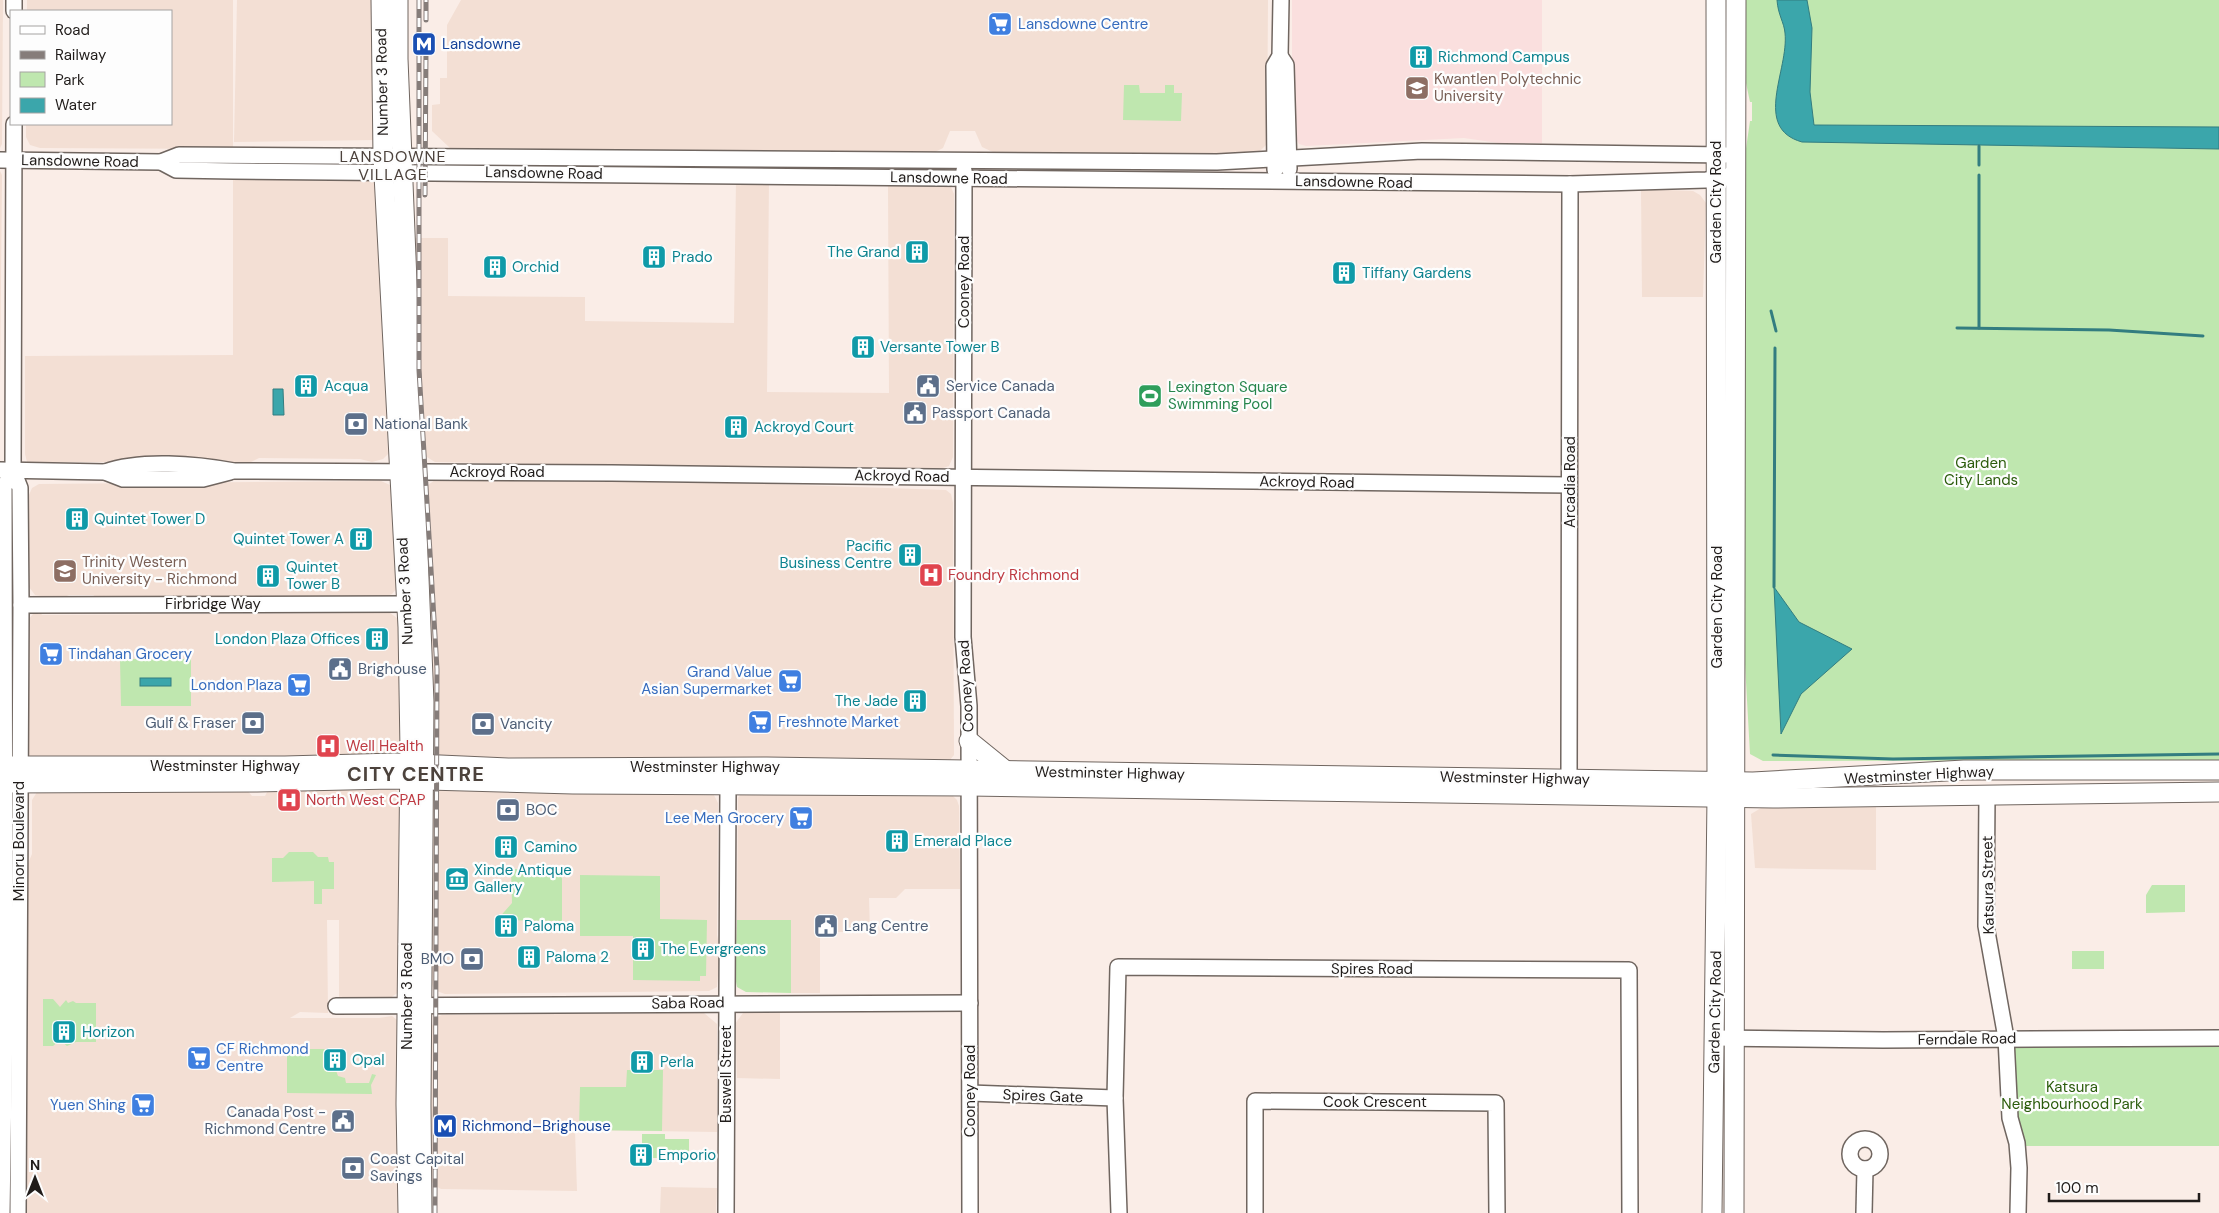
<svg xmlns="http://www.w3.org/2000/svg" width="2219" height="1213" font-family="'DM Sans',sans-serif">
<rect width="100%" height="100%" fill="#faede7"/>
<g fill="#f3dfd4">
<path d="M0 0H3L2 144 0 148Z"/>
<path d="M27 0H233V149L40 148 30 145 26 137V124H171V11H27Z"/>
<path d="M237 0H372L374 140 234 142Z"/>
<path d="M461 0H1268L1267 144 1259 152 1218 155 995 153 982 147 975 131H950L943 148 933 153 450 148 432 131V105L440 104V78H447V25Z"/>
<path d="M0 171 2 175 0 385Z"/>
<path d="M233 176 372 179 377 184 388 454 383 459 372 462 360 459 259 458 251 462H27L25 454V356L233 355Z"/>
<path d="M736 180H769L767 392 889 393 888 186H922L929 183 951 187 954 194 953 457 949 466 943 468 694 467 435 462 422 454 412 238H448V296L585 297V321L734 323Z"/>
<path d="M1641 189 1693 191 1700 195 1706 203 1703 297H1642Z"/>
<path d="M435 480 737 483 946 490 951 494 953 503 954 755 949 761 744 762 440 756 431 747 425 494 428 485Z"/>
<path d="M381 481 390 485 392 492 397 588 392 594 380 599 98 598 93 595H69L59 599 35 595 29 587V495L32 488 39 484Z"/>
<path d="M40 612 42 615 390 613 397 618 399 625 400 746 395 754 389 756 29 758 27 749 28 620 33 614Z"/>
<path d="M441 787 713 793 718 803 717 935 720 952 717 987 709 991 445 994 434 990 431 981 433 794Z"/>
<path d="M47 788 246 789 252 796H265L268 790 394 788 398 792 400 798 399 992 390 998H339V920H327L328 1013 300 1012 290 1018H379L392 1016 400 1022 398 1213H24L27 866 32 854V800L37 792Z"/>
<path d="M742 792 952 795 957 800 959 806 960 889H905L896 898H869L870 932H820V993H791V920H737L738 798Z"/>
<path d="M1876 801V870L1755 868 1751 814 1761 808Z"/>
<path d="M704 1013 717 1024V1132L575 1130 577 1191 441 1189 434 1185 430 1179V1029L437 1017 442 1015Z"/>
<path d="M743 1013H780V1079L737 1078 735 1024Z"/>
<path d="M661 1187 717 1188 716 1213H660Z"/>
</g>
<path fill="#fadfde" d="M1292 0H1542V143H1498L1464 138 1306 146 1299 144 1292 132Z"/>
<g fill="#bfe7af">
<path d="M1744 0H2219V760L1763 761 1750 754 1744 646 1742 176 1750 121H1752V102H1750L1746 83Z"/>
<path d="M1124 85H1139L1140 93H1165V85H1174V93H1182L1181 121 1123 120Z"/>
<path d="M120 659H191V706H121Z"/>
<path d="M289 852H313L318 857H328L329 862H334V889H322V904H314V881L272 882V858H283Z"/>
<path d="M511 869H562V921L497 920 512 903Z"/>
<path d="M580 875 660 876V919L707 920 706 976H700V981L633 980V936H580Z"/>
<path d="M2152 885H2185V912L2146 913V895Z"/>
<path d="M737 920H791V993L746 992 737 987 735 976Z"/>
<rect x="2072" y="951" width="32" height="18"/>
<path d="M43 999H53L60 1007 66 1000 68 1003 73 1001 76 1003H96V1042H76L67 1046 60 1040 53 1046H43Z"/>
<path d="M2018 1044 2219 1046V1146H2021L2015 1106 2013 1046Z"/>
<path d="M296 1049H335L334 1065 338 1076 345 1078 346 1083H369L372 1074 376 1075 371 1085 372 1094 287 1093V1052H296Z"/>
<path d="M627 1070H663L662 1131 579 1130 580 1087H626Z"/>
<path d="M642 1134H665V1139H689V1158H642Z"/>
</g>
<g fill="#3ba6ab" stroke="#337d80">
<path d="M1777 0H1807L1812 28 1810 92 1814 125 2219 127V149L1802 142C1752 128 1789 70 1785 33 1784 22 1778 15 1777 0Z"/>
<rect x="1146" y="387" width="9" height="18"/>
<path d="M273 389H283L284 415H273Z"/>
<path d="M1774 587 1799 622 1852 649 1801 694 1781 734Z"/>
<rect x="140" y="678" width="31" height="8"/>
</g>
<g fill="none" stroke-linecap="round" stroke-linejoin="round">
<g stroke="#337d80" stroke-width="3">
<path d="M1979 146V165"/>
<path d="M1979 175V328"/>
<path d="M1771 311 1776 331"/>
<path d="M1957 328 2109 330 2203 336"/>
<path d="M1774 587 1775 348"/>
<path d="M1773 755 1893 759 2219 754"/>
</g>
<defs>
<g id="minor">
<path d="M14 11V0"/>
<path d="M1280 56 1286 65 1289 169"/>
<path d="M14 124 13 470 20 488 21 605 18 1213"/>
<path d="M0 160 161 162 179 155 1217 162 1422 151 1726 155"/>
<path d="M161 162 176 170 233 171 1570 184 1706 180 1726 178 1736 170"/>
<path d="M964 170 963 637 969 706 970 1213"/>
<path d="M1275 170 1274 66 1280 56 1281 0"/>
<path d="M0 470 105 472 123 479H203L230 472"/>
<path d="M105 472C141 459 196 464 234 471L612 473 1569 485"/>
<path d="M21 605 406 604"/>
<path d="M1569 779 1570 184"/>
<path d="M1987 794 1986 926 2006 1038 2010 1118 2017 1143 2019 1168 2018 1213"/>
<path d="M336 1006 970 1003"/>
<path d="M1714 1038 1883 1040 2219 1038"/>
<path d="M970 1093 1115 1098"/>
<circle cx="1865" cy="1154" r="15"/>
<path d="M2 1213 5 1022 4 487 13 470"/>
<path d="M726 1213 728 786"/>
<path d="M1119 1213 1115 1098 1118 967 1629 970 1630 1213"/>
<path d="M1255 1213V1101L1496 1103 1497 1213"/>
<path d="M1864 1213 1865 1169"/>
</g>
<g id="major">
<path d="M381 0 383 156 408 627 410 750 406 1104 408 1213"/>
<path d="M398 0V59L424 702 421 1105 422 1213"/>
<path d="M969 741 1006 771"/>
<path d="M0 766H285L395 763 508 768 767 767 1753 782 1964 770H2219"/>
<path d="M0 783 257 782 391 779 573 784 969 786 1773 798 2219 792"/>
<path d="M1712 1213 1717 797 1716 0"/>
<path d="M1734 1213 1736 0"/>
</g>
</defs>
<use href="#minor" stroke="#706660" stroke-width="18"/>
<use href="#major" stroke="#706660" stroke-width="21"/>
<use href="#minor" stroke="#fff" stroke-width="15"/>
<use href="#major" stroke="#fff" stroke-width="19"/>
<defs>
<g id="rail">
<path d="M419 0V370L437 669 435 1213"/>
<path d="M426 20V0"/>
<path d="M425 195 426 50"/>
</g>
</defs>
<use href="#rail" stroke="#867d7a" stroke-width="5"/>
<use href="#rail" stroke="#fdfdfd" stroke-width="3" stroke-dasharray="9" stroke-linecap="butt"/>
</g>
<defs>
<symbol id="supermarket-square" viewBox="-11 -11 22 22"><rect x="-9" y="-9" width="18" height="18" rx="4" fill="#3f7fe0" stroke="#fdfdfd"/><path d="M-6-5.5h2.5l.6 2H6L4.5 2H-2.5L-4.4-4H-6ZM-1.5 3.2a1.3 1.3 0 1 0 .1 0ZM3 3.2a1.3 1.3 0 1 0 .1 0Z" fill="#fff"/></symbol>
<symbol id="metro-square" viewBox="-11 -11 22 22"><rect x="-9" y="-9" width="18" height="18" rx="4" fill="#1a4fb4" stroke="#fdfdfd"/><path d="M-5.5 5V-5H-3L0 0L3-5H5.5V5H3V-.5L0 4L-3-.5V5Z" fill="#fff"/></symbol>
<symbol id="building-square" viewBox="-11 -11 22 22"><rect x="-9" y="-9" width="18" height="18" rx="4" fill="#0f9aa8" stroke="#fdfdfd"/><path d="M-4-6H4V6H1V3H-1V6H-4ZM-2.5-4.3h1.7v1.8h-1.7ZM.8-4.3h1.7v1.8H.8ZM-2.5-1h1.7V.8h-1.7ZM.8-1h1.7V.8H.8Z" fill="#fff"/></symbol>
<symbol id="university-square" viewBox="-11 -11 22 22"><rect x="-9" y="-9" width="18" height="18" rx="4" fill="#8d6e63" stroke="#fdfdfd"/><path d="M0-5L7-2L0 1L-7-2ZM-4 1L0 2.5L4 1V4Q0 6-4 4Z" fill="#fff"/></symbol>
<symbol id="civic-square" viewBox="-11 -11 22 22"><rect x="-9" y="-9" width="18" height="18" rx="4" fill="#5c6f8a" stroke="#fdfdfd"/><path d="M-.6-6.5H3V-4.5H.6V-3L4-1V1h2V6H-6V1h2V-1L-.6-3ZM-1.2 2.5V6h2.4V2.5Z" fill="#fff"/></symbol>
<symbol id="stadium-square" viewBox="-11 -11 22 22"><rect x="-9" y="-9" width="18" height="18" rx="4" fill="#2e9e5b" stroke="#fdfdfd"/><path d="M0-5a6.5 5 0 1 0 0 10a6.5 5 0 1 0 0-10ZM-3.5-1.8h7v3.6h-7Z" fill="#fff"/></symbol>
<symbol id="bank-square" viewBox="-11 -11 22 22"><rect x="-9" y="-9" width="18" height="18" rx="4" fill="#5c6f8a" stroke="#fdfdfd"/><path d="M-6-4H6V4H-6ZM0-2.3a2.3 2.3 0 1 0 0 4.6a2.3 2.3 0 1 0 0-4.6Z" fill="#fff"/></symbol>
<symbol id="hospital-square" viewBox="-11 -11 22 22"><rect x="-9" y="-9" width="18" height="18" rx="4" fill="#e0444e" stroke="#fdfdfd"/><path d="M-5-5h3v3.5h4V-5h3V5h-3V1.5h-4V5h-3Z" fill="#fff"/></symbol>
<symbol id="museum-square" viewBox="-11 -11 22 22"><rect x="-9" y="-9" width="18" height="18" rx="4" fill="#0f9aa8" stroke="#fdfdfd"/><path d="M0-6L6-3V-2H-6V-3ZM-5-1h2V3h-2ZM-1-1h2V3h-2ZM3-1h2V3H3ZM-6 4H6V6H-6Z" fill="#fff"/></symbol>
</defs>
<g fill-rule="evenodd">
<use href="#supermarket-square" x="986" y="10" width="28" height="28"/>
<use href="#metro-square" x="410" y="30" width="28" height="28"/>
<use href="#building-square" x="1407" y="43" width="28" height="28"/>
<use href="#university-square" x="1403" y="74" width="28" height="28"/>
<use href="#building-square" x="903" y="238" width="28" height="28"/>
<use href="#building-square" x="640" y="243" width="28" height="28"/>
<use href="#building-square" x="481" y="253" width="28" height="28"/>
<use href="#building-square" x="1330" y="259" width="28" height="28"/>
<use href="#building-square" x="849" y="333" width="28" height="28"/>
<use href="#building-square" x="292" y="372" width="28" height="28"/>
<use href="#civic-square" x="914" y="372" width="28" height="28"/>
<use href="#stadium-square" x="1136" y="382" width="28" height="28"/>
<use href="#civic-square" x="901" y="399" width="28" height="28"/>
<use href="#bank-square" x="342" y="410" width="28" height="28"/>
<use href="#building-square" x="722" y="413" width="28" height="28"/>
<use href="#building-square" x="63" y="505" width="28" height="28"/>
<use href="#building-square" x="347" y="525" width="28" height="28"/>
<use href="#building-square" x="896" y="541" width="28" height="28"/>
<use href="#university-square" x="51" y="557" width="28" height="28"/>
<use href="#hospital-square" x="917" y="561" width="28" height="28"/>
<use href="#building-square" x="254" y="562" width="28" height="28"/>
<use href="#building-square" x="363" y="625" width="28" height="28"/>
<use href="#supermarket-square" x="37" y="640" width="28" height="28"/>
<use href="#civic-square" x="326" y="655" width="28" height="28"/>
<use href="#supermarket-square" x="776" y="667" width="28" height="28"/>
<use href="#supermarket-square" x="285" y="671" width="28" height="28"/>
<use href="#building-square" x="901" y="687" width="28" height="28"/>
<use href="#supermarket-square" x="746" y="708" width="28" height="28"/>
<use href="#bank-square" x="239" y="709" width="28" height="28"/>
<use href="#bank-square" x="469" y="710" width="28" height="28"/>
<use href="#hospital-square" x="314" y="732" width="28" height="28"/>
<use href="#hospital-square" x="275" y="786" width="28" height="28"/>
<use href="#bank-square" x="494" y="796" width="28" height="28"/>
<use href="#supermarket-square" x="787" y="804" width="28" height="28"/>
<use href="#building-square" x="883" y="827" width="28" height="28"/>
<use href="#building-square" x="492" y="833" width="28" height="28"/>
<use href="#museum-square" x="443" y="865" width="28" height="28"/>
<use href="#building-square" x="492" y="912" width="28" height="28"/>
<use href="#civic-square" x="812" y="912" width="28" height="28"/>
<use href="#building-square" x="629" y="935" width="28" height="28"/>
<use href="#building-square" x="515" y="943" width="28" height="28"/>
<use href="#bank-square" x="458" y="945" width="28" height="28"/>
<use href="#building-square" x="50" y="1018" width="28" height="28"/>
<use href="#supermarket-square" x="185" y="1044" width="28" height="28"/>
<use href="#building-square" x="321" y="1046" width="28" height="28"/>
<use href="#building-square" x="628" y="1048" width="28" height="28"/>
<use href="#supermarket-square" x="129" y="1091" width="28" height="28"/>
<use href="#civic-square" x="329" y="1107" width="28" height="28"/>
<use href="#metro-square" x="431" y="1112" width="28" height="28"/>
<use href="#building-square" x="627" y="1141" width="28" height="28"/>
<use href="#bank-square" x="339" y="1154" width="28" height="28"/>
</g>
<g text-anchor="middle" stroke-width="4.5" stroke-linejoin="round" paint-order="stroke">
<g font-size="15" fill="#366cbe" stroke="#fdfdfd" text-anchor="start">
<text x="1018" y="29">Lansdowne Centre</text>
<text x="68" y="659">Tindahan Grocery</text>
<text x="772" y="677" text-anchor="end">Grand Value<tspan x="772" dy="17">Asian Supermarket</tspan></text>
<text x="282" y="690" text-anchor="end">London Plaza</text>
<text x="778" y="727">Freshnote Market</text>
<text x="784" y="823" text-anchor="end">Lee Men Grocery</text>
<text x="216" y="1054">CF Richmond<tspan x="216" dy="17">Centre</tspan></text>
<text x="126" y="1110" text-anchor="end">Yuen Shing</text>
</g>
<g font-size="15" fill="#164399" stroke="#fdfdfd" text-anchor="start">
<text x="442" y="49">Lansdowne</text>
<text x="462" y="1131">Richmond–Brighouse</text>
</g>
<g font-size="15" fill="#0d838f" stroke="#fdfdfd" text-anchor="start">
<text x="1438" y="62">Richmond Campus</text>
<text x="900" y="257" text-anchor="end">The Grand</text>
<text x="672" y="262">Prado</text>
<text x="512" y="272">Orchid</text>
<text x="1362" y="278">Tiffany Gardens</text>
<text x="880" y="352">Versante Tower B</text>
<text x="324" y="391">Acqua</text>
<text x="754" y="432">Ackroyd Court</text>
<text x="94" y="524">Quintet Tower D</text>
<text x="344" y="544" text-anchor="end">Quintet Tower A</text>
<text x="892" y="551" text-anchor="end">Pacific<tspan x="892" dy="17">Business Centre</tspan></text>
<text x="286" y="572">Quintet<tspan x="286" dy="17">Tower B</tspan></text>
<text x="360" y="644" text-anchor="end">London Plaza Offices</text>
<text x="898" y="706" text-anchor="end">The Jade</text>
<text x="914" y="846">Emerald Place</text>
<text x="524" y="852">Camino</text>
<text x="474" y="875">Xinde Antique<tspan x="474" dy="17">Gallery</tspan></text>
<text x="524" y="931">Paloma</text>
<text x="660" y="954">The Evergreens</text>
<text x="546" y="962">Paloma 2</text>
<text x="82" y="1037">Horizon</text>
<text x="352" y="1065">Opal</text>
<text x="660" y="1067">Perla</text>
<text x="658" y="1160">Emporio</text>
</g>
<g font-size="15" fill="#785e54" stroke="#fdfdfd" text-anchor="start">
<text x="1434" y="84">Kwantlen Polytechnic<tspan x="1434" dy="17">University</tspan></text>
<text x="82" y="567">Trinity Western<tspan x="82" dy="17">University - Richmond</tspan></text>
</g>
<g font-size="15" fill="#201c1a" stroke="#fdfdfd">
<text transform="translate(382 82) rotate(-91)" y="5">Number 3 Road</text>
<text transform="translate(80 161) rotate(1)" y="5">Lansdowne Road</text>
<text transform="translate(544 173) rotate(1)" y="5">Lansdowne Road</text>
<text transform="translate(949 178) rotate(1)" y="5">Lansdowne Road</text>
<text transform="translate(1354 182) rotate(1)" y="5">Lansdowne Road</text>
<text transform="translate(1716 202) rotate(-90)" y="5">Garden City Road</text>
<text transform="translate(964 282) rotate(-90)" y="5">Cooney Road</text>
<text x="497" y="477">Ackroyd Road</text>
<text transform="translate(902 476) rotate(1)" y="5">Ackroyd Road</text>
<text transform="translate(1307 482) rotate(1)" y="5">Ackroyd Road</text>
<text transform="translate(1570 482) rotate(-90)" y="5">Arcadia Road</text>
<text transform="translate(405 591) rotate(-93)" y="5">Number 3 Road</text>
<text x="213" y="609">Firbridge Way</text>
<text transform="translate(1717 607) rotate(-90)" y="5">Garden City Road</text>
<text transform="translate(966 686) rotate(-93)" y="5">Cooney Road</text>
<text x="225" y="771">Westminster Highway</text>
<text x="705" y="772">Westminster Highway</text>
<text transform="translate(1110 773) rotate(1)" y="5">Westminster Highway</text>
<text transform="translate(1919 775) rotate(-3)" y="5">Westminster Highway</text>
<text transform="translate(1515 778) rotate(1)" y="5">Westminster Highway</text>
<text transform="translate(19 841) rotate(-90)" y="5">Minoru Boulevard</text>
<text transform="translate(1988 885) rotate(-91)" y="5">Katsura Street</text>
<text x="1372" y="974">Spires Road</text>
<text transform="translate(407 996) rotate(-90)" y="5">Number 3 Road</text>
<text transform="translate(688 1003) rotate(-1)" y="5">Saba Road</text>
<text transform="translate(1715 1012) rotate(-89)" y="5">Garden City Road</text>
<text transform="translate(1967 1039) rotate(-1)" y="5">Ferndale Road</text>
<text transform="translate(726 1074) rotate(-90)" y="5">Buswell Street</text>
<text transform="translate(970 1091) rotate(-90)" y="5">Cooney Road</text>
<text transform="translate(1043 1096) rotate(2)" y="5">Spires Gate</text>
<text x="1375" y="1107">Cook Crescent</text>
</g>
<g font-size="15" fill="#4e5e75" stroke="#fdfdfd" text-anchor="start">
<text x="946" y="391">Service Canada</text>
<text x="932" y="418">Passport Canada</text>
<text x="374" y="429">National Bank</text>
<text x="358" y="674">Brighouse</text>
<text x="236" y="728" text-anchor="end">Gulf &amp; Fraser</text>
<text x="500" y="729">Vancity</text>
<text x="526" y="815">BOC</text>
<text x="844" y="931">Lang Centre</text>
<text x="454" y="964" text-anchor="end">BMO</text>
<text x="326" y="1117" text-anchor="end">Canada Post -<tspan x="326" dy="17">Richmond Centre</tspan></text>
<text x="370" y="1164">Coast Capital<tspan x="370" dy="17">Savings</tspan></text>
</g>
<g font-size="15" fill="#27864d" stroke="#fdfdfd" text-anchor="start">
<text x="1168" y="392">Lexington Square<tspan x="1168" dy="17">Swimming Pool</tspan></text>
</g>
<g font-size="15" fill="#2b5c0c" stroke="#fdfdfd">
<text x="1981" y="468">Garden<tspan x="1981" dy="17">City Lands</tspan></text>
<text x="2072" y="1092">Katsura<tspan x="2072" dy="17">Neighbourhood Park</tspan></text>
</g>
<g font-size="15" fill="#be3a42" stroke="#fdfdfd" text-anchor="start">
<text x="948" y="580">Foundry Richmond</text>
<text x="346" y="751">Well Health</text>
<text x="306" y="805">North West CPAP</text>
</g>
<g font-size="16" letter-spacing="1" fill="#4c423c" stroke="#fdfdfd">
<text x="393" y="162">LANSDOWNE<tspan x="393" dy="18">VILLAGE</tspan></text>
</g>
<g font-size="20" font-weight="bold" letter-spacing="1" fill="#4c423c" stroke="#fdfdfd">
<text x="416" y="781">CITY CENTRE</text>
</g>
</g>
<rect x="10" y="10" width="162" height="115" fill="#fdfdfd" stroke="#a5a3a2"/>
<rect x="20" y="26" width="25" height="8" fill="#ffffff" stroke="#a5a3a2"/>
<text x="55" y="35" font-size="15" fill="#201c1a">Road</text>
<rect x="20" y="51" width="25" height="8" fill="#867d7a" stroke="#a5a3a2"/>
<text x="55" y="60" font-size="15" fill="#201c1a">Railway</text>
<rect x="20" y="72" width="25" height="15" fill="#bfe7af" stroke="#a5a3a2"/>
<text x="55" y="85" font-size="15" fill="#201c1a">Park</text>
<rect x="20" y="98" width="25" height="15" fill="#3ba6ab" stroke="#a5a3a2"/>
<text x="55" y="110" font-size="15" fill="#201c1a">Water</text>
<g transform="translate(35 1178)" stroke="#fdfdfd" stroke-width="4" paint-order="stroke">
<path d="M0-4L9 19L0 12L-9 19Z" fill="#201c1a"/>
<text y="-8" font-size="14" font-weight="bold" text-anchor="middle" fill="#201c1a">N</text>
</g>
<path d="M2049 1193v8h150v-8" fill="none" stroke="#201c1a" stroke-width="2.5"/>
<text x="2056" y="1193" font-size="15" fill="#201c1a" stroke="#fdfdfd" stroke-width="4" paint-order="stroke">100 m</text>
</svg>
